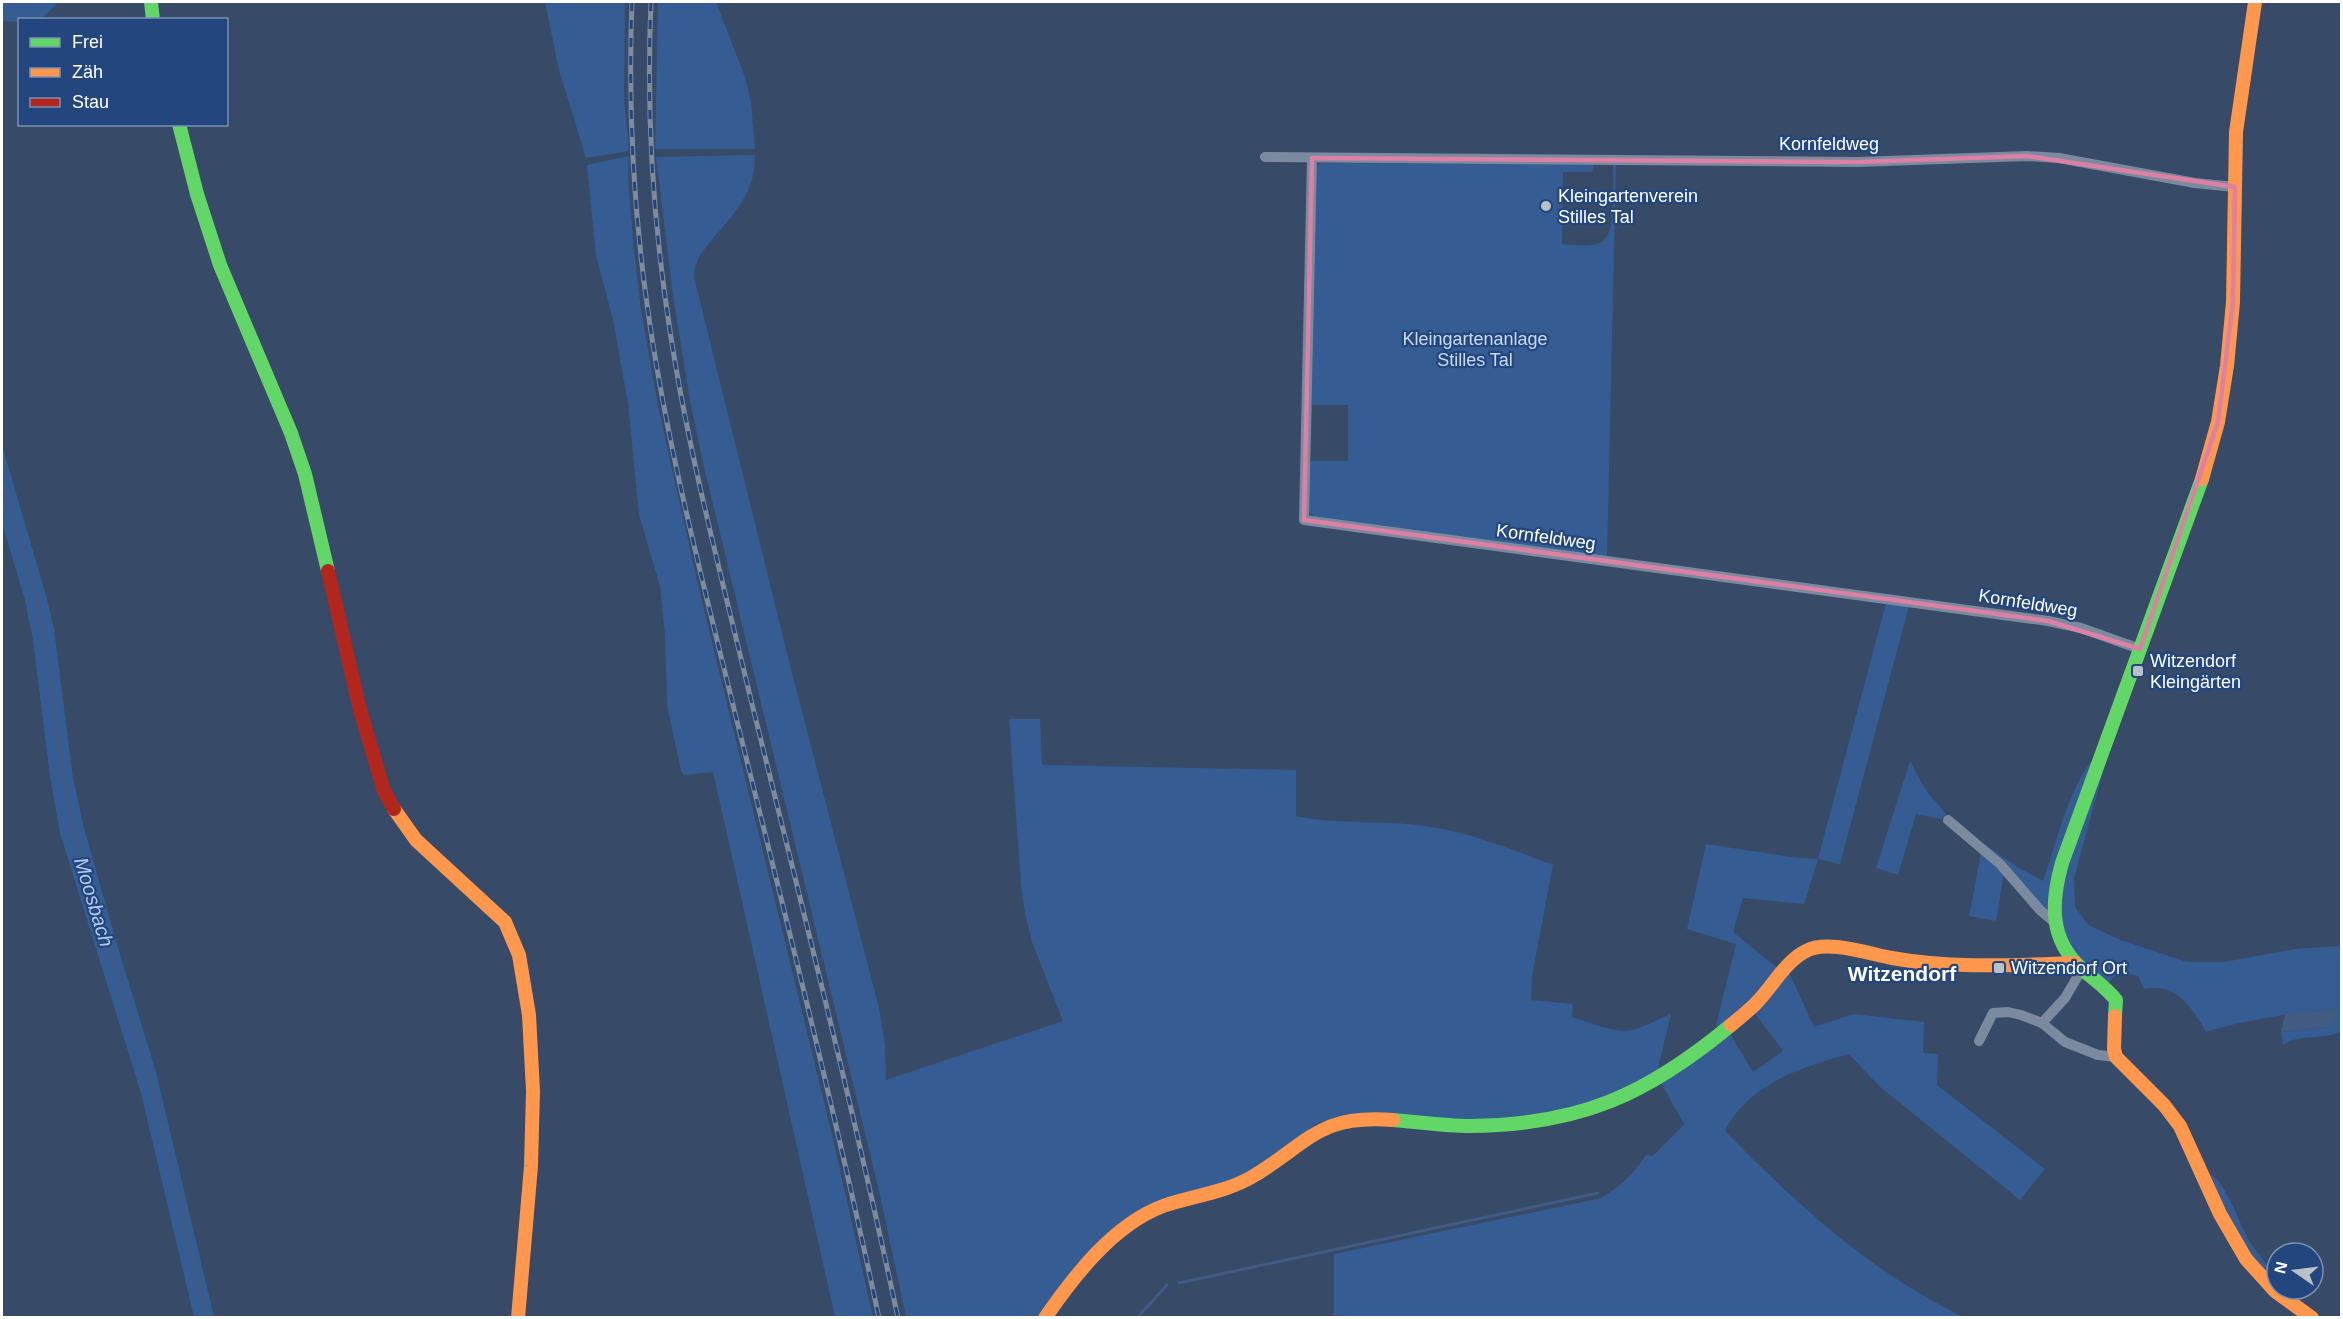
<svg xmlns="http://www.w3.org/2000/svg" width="2343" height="1319" font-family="Arial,sans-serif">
<rect width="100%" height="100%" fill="#374a68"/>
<g fill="#355c93">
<path d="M2 2H58L42 19 20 20 19 22 2 21Z"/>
<path d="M545 2H625L624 97 629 151 586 158 559 70Z"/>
<path d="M658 2H716L745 77 751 102 755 149H655Z"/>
<path d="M755 155C756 201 723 222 699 257L695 267 694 277 790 665 879 1008 885 1044 886 1080 1063 1021 1032 942 1025 914 1021 885 1009 719H1040L1042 765 1296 770V816C1338 825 1382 820 1425 826 1469 832 1511 849 1553 865L1532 976 1531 1000 1573 1004 1572 1017C1592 1023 1616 1035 1636 1029 1648 1025 1659 1019 1671 1014L1657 1072 1643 1081 1593 1103 1545 1114 1490 1120 1319 1122 1258 1166 1237 1179 1160 1202 1039 1317H906L879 1191 704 467 690 401 674 303 656 157Z"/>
<path d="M629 156 628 178 634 250 641 309 658 406 700 593 834 1143 873 1317H835L713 772 684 775 681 771 667 705 665 635 660 586 639 515 628 403 613 320 596 256 587 165Z"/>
<path d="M1320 163 1594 164 1592 172H1563L1562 244C1573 245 1594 248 1603 241 1617 231 1613 182 1613 164H1616L1607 558 1316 518 1307 510V461H1348V405H1312L1311 452 1309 451 1316 167Z"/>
<path d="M2 445 47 599 54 629 73 778 84 828 116 941 156 1072 214 1317H194L141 1093 60 833 50 777 33 640 25 600 2 523Z"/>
<path d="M1886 603 1909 606 1840 864 1818 859 1804 904 1743 898 1733 932 1780 970 1761 992 1720 1028 1716 1025 1736 944 1687 929 1706 844 1791 857 1818 859Z"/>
<path d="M2100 750 2047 910H2042L1982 845 1987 846 2016 866 2043 881C2058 838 2069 784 2100 750Z"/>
<path d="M2108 754 2074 878 2075 907 2088 925 2118 939 2187 962H2224L2295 949 2341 946V1031C2324 1041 2300 1033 2283 1045L2281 1032 2328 1027 2332 1009C2289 1014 2248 1019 2206 1032 2192 1007 2175 982 2144 989L2138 976 2119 971 2108 984 2070 951 2058 922 2061 882Z"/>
<path d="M1910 761 1925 789 1946 814 1941 819 1916 814 1898 875 1876 868Z"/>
<path d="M1981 853 2004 873 1996 921 1969 916Z"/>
<path d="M1789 972 1814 1027 1854 1014 1924 1022 1923 1053 1938 1054 1937 1085 2045 1169 2020 1200 1879 1086 1849 1054C1802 1067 1748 1084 1725 1131 1777 1184 1833 1237 1895 1278 1916 1292 1939 1304 1962 1317L1332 1318 1334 1312V1254L1601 1198C1619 1188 1635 1172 1646 1155L1653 1156 1684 1124 1660 1081 1730 1034 1753 1072 1783 1051 1753 1011Z"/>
<path d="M2211 1175C2225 1181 2240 1224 2248 1239 2257 1253 2266 1264 2277 1276V1288L2250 1257 2210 1180Z"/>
</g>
<path fill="#415b82" d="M2333 1009 2336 1011C2338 1019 2334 1022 2328 1027L2281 1032 2285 1014Z"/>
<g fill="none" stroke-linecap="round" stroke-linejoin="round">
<g stroke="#415b82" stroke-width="3">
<path d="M2 3 3 2"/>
<path d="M2 482 39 608 45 643 62 773 74 834 150 1081 206 1318"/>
<path d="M1179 1283 1598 1193"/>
<path d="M1137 1318 1167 1285"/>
</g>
<g stroke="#7b8a9f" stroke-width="10">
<path d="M1265 157 1858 162 2027 156 2059 158 2195 183 2235 187"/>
<path d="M1312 158 1304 520 2048 621 2081 628 2140 649"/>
<path d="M1948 820 2000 864 2040 910 2054 922"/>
<path d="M2042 1023 2065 998 2082 969"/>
<path d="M1979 1041 1993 1013 2008 1012 2021 1015 2042 1023 2065 1042 2098 1055 2116 1057"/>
</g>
<g stroke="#63d668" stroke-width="14">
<path d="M151 2 153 20"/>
<path d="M179 124 197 194 220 265 291 433 305 474 328 571"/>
<path d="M2115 1016 2116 1000C2106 987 2093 979 2081 968 2049 939 2051 902 2062 863L2202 479"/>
<path d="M1393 1120C1419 1122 1445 1126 1470 1126 1581 1125 1648 1094 1731 1025"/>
</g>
<g stroke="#ff974d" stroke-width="14">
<path d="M2202 479 2218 422 2227 366 2233 302 2236 132 2255 2"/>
<path d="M394 809 416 840 505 922 519 955 529 1015 533 1091 531 1166 518 1318"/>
<path d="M2115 1016 2114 1049 2116 1057 2164 1105 2180 1126 2220 1214 2246 1259 2275 1291 2312 1318"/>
<path d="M1731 1025C1741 1017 1751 1009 1759 1000 1774 984 1786 961 1806 951 1827 939 1869 954 1892 958 1951 969 2015 965 2075 963"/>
<path d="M1045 1318C1074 1276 1113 1225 1163 1206 1192 1196 1223 1193 1250 1178 1309 1144 1316 1114 1393 1120"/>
</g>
<path stroke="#b3261e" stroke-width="14" d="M328 571 360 710 384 791 394 809"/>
<defs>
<g id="rail">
<path d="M632 2C628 103 633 204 647 304 666 443 702 578 735 713 785 914 836 1115 879 1318"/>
<path d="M651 2C646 112 653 222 670 331 689 456 722 578 751 700 802 906 854 1111 898 1318"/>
</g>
</defs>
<use href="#rail" stroke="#7e8b9f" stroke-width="5"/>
<use href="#rail" stroke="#22467d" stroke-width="3" stroke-dasharray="9" stroke-linecap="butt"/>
</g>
<path fill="none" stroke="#dd80a5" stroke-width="4.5" stroke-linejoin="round" d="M2027 156 2235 187 2233 302 2218 422 2140 649 2048 621 1304 520 1312 158 1858 162Z"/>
<g fill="#b9c0ca" stroke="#22467d" stroke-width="2">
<circle cx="1546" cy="206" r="6"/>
<rect x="2132" y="665" width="12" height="12" rx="3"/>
<rect x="1993" y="962" width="12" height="12" rx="3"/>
</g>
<g text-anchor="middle" stroke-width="4.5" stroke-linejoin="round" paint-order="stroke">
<g font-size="18" fill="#fff" stroke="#22467d">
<text x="1829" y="150">Kornfeldweg</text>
<text transform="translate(1546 537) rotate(8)" y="6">Kornfeldweg</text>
<text transform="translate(2028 603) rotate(9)" y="6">Kornfeldweg</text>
</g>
<g font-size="18" fill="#fff" stroke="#22467d" text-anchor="start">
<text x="1558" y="202">Kleingartenverein<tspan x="1558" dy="21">Stilles Tal</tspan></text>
<text x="2150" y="667">Witzendorf<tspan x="2150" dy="21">Kleingärten</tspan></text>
<text x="2011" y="974">Witzendorf Ort</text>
</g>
<g font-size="18" fill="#c9dbf5" stroke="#22467d">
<text x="1475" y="345">Kleingartenanlage<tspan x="1475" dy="21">Stilles Tal</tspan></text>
</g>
<g font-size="20" font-style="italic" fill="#b1caee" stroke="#22467d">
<text transform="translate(94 902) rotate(73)" y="7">Moosbach</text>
</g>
<g font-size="21" font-weight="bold" fill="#fff" stroke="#22467d">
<text x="1902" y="981">Witzendorf</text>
</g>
</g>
<rect width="2343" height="1319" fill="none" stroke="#ffffff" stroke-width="6"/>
<rect x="18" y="18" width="210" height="108" fill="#22467d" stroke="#7a90b1" stroke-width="1.5"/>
<rect x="30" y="38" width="30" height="9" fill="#63d668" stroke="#7a90b1" stroke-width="1.5"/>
<text x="72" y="48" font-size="18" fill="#ffffff">Frei</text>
<rect x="30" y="68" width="30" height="9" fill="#ff974d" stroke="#7a90b1" stroke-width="1.5"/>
<text x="72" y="78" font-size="18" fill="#ffffff">Zäh</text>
<rect x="30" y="98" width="30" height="9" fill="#b3261e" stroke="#7a90b1" stroke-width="1.5"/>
<text x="72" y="108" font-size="18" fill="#ffffff">Stau</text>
<g transform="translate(2295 1271) rotate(284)"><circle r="28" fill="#22467d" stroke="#7a90b1" stroke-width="1.5"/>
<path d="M0-4.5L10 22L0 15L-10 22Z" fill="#b9c0ca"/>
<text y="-9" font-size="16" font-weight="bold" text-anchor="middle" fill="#ffffff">N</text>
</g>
</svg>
